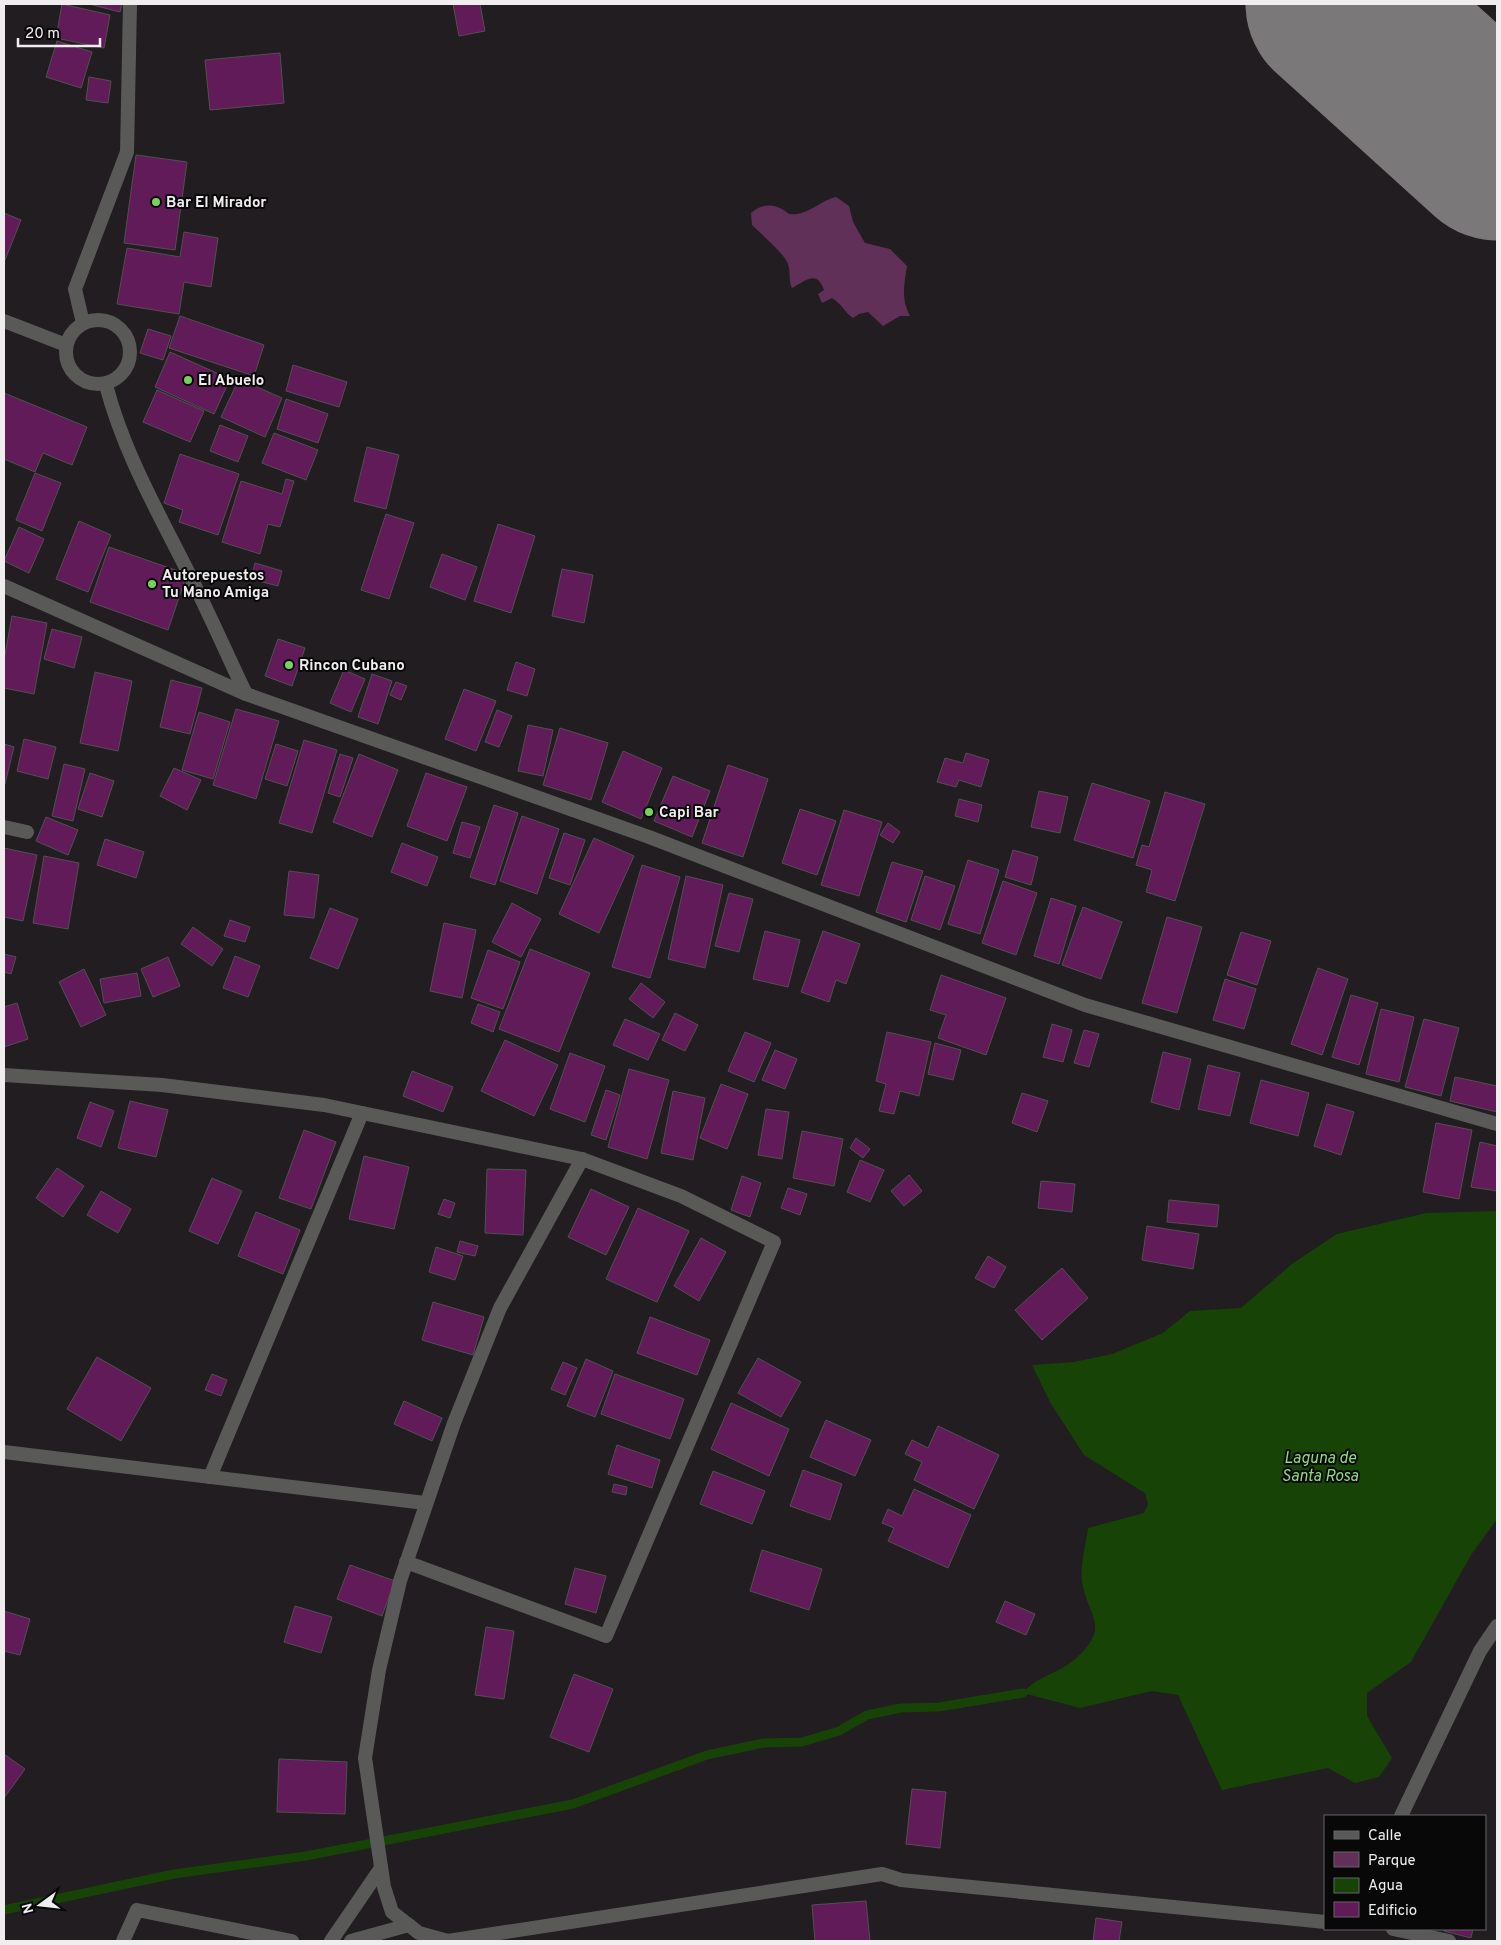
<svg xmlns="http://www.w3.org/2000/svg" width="1501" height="1945" font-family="Overpass,sans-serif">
<rect width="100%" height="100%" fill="#211d20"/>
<path fill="#603059" d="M836 197 849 206 853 222 865 243 890 249 907 266C904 285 901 298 910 316H900L883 326 868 312 859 314 853 318C845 313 843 305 832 298L822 303 818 294 824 290C817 269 805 281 792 288 788 280 791 272 788 264 784 253 761 234 752 225L751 213C760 205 770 203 782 209 783 210 788 213 789 214 806 217 821 200 836 197Z"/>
<path fill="#184306" d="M1497 1211V1519L1471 1555 1411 1662 1367 1693V1716L1392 1758 1379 1777 1355 1783 1328 1768 1222 1790 1178 1695 1152 1691 1080 1708 1023 1693C1035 1677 1059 1673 1074 1660 1113 1626 1087 1617 1082 1581 1080 1565 1086 1544 1088 1528L1144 1513 1148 1504 1145 1493 1084 1455 1050 1402 1032 1365 1074 1362 1112 1354 1163 1333 1190 1311 1241 1308 1292 1264 1337 1234 1426 1213Z"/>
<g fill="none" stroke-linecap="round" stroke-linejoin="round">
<path stroke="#184306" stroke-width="9" d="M4 1910 174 1874 306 1856 573 1804 707 1755 764 1743 802 1742 839 1731 867 1715 901 1708 939 1707 1023 1693"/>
<path stroke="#7b787a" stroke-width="185" d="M1338 4 1497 148"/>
</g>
<g fill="#601b58" stroke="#534f53">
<path d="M62 4 110 15 104 48 56 38Z"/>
<path d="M89 4H122L120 12Z"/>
<path d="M453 4H480L485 31 459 36Z"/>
<path d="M57 41 92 52 81 88 46 77Z"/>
<path d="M280 53 284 103 210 110 205 60Z"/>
<path d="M89 77 111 81 108 103 86 100Z"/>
<path d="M136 155 187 162 175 250 124 243Z"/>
<path d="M4 213 21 220 5 260 4 259Z"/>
<path d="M184 232 218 238 211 287 184 282 179 314 117 304 127 248 180 257Z"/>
<path d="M180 316 264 345 254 376 169 348Z"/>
<path d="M148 329 171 336 163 360 140 353Z"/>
<path d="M170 352 230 379 214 414 155 387Z"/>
<path d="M293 365 347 382 339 407 286 391Z"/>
<path d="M239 379 282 398 265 437 221 417Z"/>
<path d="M157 390 204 411 190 442 143 422Z"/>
<path d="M4 393 87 427 72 465 43 453 35 472 4 459Z"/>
<path d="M286 399 328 414 318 443 277 429Z"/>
<path d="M220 425 248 436 238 462 210 451Z"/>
<path d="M274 433 318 450 306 480 262 463Z"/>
<path d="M367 447 399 455 386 509 354 501Z"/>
<path d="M180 454 239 474 218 535 179 522 183 510 164 503Z"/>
<path d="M35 473 61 483 42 531 16 520Z"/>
<path d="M286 479 294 481 280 527 268 524 260 554 222 542 241 481 282 494Z"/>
<path d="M386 514 414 523 389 599 361 590Z"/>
<path d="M79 521 111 535 88 592 56 579Z"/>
<path d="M498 524 535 536 511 613 474 601Z"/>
<path d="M19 527 44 539 29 573 4 561Z"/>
<path d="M109 547 187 574 168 630 90 602Z"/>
<path d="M442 554 477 567 465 600 430 587Z"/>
<path d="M255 563 282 571 278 586 251 579Z"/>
<path d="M562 569 593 575 584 623 552 616Z"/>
<path d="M12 616 47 623 34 694 4 688V660Z"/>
<path d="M52 629 82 637 74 668 44 659Z"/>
<path d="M278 639 305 648 292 686 265 676Z"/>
<path d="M516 662 535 669 527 696 507 690Z"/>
<path d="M344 670 365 679 351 712 330 703Z"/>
<path d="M95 672 132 681 118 751 80 743Z"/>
<path d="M372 674 392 681 378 724 358 717Z"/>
<path d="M171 680 202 688 190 734 160 727Z"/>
<path d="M396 682 407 686 401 700 390 695Z"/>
<path d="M464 689 496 701 476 751 445 739Z"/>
<path d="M236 709 279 721 256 799 213 785Z"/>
<path d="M497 710 512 716 499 747 485 742Z"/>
<path d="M199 712 230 722 213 779 182 770Z"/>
<path d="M528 725 553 730 543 776 518 771Z"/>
<path d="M560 728 608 743 591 800 543 785Z"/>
<path d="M24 739 56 747 48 779 17 771Z"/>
<path d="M304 740 337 750 312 833 279 823Z"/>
<path d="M4 744 14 747 5 784H4Z"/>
<path d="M276 744 298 751 287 786 265 779Z"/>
<path d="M623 751 662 768 641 819 602 802Z"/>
<path d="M966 753 989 760 981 787 959 780 956 787 937 782 945 758 963 763Z"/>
<path d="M340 754 353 758 340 797 328 793Z"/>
<path d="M359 754 398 770 372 837 333 822Z"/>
<path d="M64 764 85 769 73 821 52 816Z"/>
<path d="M728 765 768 779 743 857 702 843Z"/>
<path d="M174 768 201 780 187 810 160 796Z"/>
<path d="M90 773 114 781 102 817 78 809Z"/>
<path d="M426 773 467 787 447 841 407 826Z"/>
<path d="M673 776 710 791 692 837 654 821Z"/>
<path d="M1092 783 1150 801 1133 858 1074 840Z"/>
<path d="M1039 791 1068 797 1060 833 1031 827Z"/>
<path d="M1165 792 1205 804 1175 901 1146 892 1152 870 1136 865 1142 845 1149 847Z"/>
<path d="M959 799 982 805 978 822 955 816Z"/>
<path d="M494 805 518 813 495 885 470 877Z"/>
<path d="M800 809 836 821 817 875 782 863Z"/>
<path d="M844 810 882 822 859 896 821 885Z"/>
<path d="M522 816 559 829 537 894 500 881Z"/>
<path d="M46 817 78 830 68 855 36 841Z"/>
<path d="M462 822 480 827 470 858 453 853Z"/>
<path d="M888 823 900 832 893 843 880 835Z"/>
<path d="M564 833 585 840 570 885 549 878Z"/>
<path d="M594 838 634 856 599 933 559 914Z"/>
<path d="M105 839 144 852 136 878 97 865Z"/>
<path d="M402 843 438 857 427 886 391 872Z"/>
<path d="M4 848 37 855 23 921 4 917Z"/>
<path d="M1013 850 1038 857 1031 885 1005 877Z"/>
<path d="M44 856 79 863 68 929 33 923Z"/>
<path d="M968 860 999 870 980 934 948 924Z"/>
<path d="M892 862 923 871 906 922 876 912Z"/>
<path d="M642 865 680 877 650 978 612 967Z"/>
<path d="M289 871 319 875 314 918 284 915Z"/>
<path d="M686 876 723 885 705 968 668 959Z"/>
<path d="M925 876 955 886 940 930 911 920Z"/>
<path d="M1003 881 1037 893 1016 955 982 943Z"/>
<path d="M729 893 753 899 739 952 715 946Z"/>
<path d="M1051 898 1076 906 1059 964 1034 956Z"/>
<path d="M512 903 541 919 521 957 492 942Z"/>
<path d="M1083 907 1122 922 1101 979 1062 965Z"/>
<path d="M330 908 358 919 338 969 310 958Z"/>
<path d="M1167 917 1202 927 1177 1013 1142 1003Z"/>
<path d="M230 920 250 927 245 942 224 936Z"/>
<path d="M444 923 476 930 462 998 430 991Z"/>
<path d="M193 927 223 949 212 966 181 944Z"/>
<path d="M765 931 800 940 788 987 753 979Z"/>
<path d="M823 931 860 944 846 984 836 980 829 1002 801 992Z"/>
<path d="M1241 932 1271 941 1257 985 1227 975Z"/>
<path d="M530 949 590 973 559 1052 499 1029Z"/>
<path d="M488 950 520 962 503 1009 471 998Z"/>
<path d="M4 954 16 957 11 974 4 972Z"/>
<path d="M235 956 260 966 248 997 223 988Z"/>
<path d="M168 957 180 986 153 997 141 969Z"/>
<path d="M1318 968 1348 979 1322 1055 1291 1044Z"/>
<path d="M84 969 106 1015 81 1027 59 982Z"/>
<path d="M137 973 141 996 104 1003 100 979Z"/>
<path d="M941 975 1006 998 986 1055 938 1038 946 1015 930 1010Z"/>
<path d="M1225 979 1256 989 1244 1029 1213 1020Z"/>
<path d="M641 983 665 1002 653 1018 629 999Z"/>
<path d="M1351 995 1378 1003 1359 1065 1332 1057Z"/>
<path d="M17 1003 28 1039 4 1047V1007Z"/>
<path d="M478 1004 500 1012 493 1032 471 1023Z"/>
<path d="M1381 1009 1414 1017 1399 1082 1366 1074Z"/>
<path d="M675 1013 698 1025 685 1051 662 1040Z"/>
<path d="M625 1019 660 1034 648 1060 613 1045Z"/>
<path d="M1424 1019 1459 1028 1441 1096 1405 1087Z"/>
<path d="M1052 1024 1072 1030 1063 1062 1043 1057Z"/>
<path d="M1084 1030 1099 1034 1089 1067 1074 1063Z"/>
<path d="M745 1032 771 1043 754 1082 728 1071Z"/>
<path d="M887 1032 931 1042 919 1096 900 1091 894 1114 879 1111 886 1084 876 1081Z"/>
<path d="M505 1040 558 1065 534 1116 481 1091Z"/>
<path d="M935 1043 961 1050 953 1080 928 1074Z"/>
<path d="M775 1050 797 1059 785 1089 762 1080Z"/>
<path d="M1163 1052 1191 1059 1179 1110 1151 1102Z"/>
<path d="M570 1053 605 1066 585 1122 550 1109Z"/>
<path d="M1208 1065 1240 1073 1230 1116 1198 1109Z"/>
<path d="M629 1069 669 1080 647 1159 608 1147Z"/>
<path d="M412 1071 453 1087 443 1112 403 1096Z"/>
<path d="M1455 1077 1497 1086V1112L1450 1101Z"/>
<path d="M1261 1080 1309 1093 1298 1136 1250 1123Z"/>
<path d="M721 1084 748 1094 727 1149 700 1138Z"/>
<path d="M606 1090 620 1095 606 1140 591 1135Z"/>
<path d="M673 1091 705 1098 693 1160 661 1153Z"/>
<path d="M1022 1093 1048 1101 1037 1132 1012 1123Z"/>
<path d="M130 1101 168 1110 156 1157 118 1148Z"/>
<path d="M90 1102 114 1111 101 1147 77 1138Z"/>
<path d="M1327 1104 1354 1112 1341 1155 1314 1146Z"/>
<path d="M766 1109 789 1112 782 1159 758 1155Z"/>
<path d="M1436 1123 1472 1130 1459 1199 1423 1192Z"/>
<path d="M304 1130 336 1142 311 1209 279 1198Z"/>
<path d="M802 1131 843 1139 834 1186 793 1178Z"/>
<path d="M856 1138 870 1149 863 1158 850 1148Z"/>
<path d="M1480 1142 1497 1146V1191L1471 1187Z"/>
<path d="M364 1156 409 1167 394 1229 349 1219Z"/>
<path d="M860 1160 884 1170 870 1202 847 1192Z"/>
<path d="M57 1168 84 1186 63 1217 36 1198Z"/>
<path d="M487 1169 526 1170 523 1235 485 1233Z"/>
<path d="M909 1175 922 1191 904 1206 891 1191Z"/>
<path d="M742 1176 761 1183 750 1217 731 1210Z"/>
<path d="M212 1178 242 1191 218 1244 189 1231Z"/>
<path d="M1041 1181 1075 1184 1072 1212 1038 1208Z"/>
<path d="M788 1188 807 1194 800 1215 781 1208Z"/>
<path d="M591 1189 629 1207 606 1255 568 1237Z"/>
<path d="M101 1191 131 1209 118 1233 87 1215Z"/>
<path d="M444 1199 455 1203 450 1218 438 1214Z"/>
<path d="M1169 1200 1219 1205 1217 1227 1167 1222Z"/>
<path d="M638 1208 689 1231 657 1302 606 1279Z"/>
<path d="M256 1212 300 1230 283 1274 238 1256Z"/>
<path d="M1147 1226 1199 1234 1193 1269 1142 1260Z"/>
<path d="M701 1238 726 1252 699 1301 674 1286Z"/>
<path d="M460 1241 478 1246 475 1256 457 1252Z"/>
<path d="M436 1247 463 1256 455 1280 429 1272Z"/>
<path d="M988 1256 1006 1267 994 1288 975 1278Z"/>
<path d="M1062 1268 1088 1298 1042 1340 1015 1310Z"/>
<path d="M433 1302 484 1317 473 1355 422 1340Z"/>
<path d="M650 1317 710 1340 697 1375 637 1353Z"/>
<path d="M97 1357 151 1388 121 1441 67 1409Z"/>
<path d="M758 1358 801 1382 781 1417 738 1393Z"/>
<path d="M586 1359 613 1371 595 1417 567 1406Z"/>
<path d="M563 1362 577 1368 565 1395 551 1389Z"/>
<path d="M212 1374 227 1380 221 1396 205 1390Z"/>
<path d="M615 1374 684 1399 670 1439 601 1414Z"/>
<path d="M404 1401 442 1418 432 1441 394 1424Z"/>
<path d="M731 1403 789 1429 769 1476 711 1449Z"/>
<path d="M826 1420 871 1440 855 1476 810 1457Z"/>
<path d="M938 1426 999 1455 974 1509 914 1480 922 1462 905 1454 912 1440 928 1448Z"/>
<path d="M617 1445 660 1460 652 1488 608 1474Z"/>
<path d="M803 1470 842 1484 830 1520 790 1506Z"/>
<path d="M713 1471 765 1491 752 1524 700 1504Z"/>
<path d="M614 1484 627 1487 626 1495 612 1492Z"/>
<path d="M914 1489 971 1515 948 1568 888 1541 894 1528 882 1523 888 1509 902 1516Z"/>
<path d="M762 1550 822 1569 809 1610 750 1591Z"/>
<path d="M350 1565 395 1581 382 1616 337 1599Z"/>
<path d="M575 1568 606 1576 596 1613 565 1604Z"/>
<path d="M1005 1601 1035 1614 1026 1635 996 1622Z"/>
<path d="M295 1606 332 1617 321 1653 284 1642Z"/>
<path d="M4 1611 30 1619 20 1655 4 1651Z"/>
<path d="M486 1627 514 1631 504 1699 475 1695Z"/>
<path d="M574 1674 613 1689 589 1752 550 1737Z"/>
<path d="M4 1754 25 1769 4 1798Z"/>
<path d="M279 1759 347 1762 345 1814 277 1812Z"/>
<path d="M912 1789 946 1792 940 1848 906 1844Z"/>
<path d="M866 1901 870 1941H815L812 1905Z"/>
<path d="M1096 1918 1122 1922 1119 1941H1093Z"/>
<path d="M1444 1929H1473L1471 1938 1444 1931Z"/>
</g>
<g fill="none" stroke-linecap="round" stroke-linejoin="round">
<g stroke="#595a58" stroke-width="14">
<circle cx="98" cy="352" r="32"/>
<path d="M4 321 66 345"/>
<path d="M83 323 75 289 127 152 130 4"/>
<path d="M106 385C125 458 164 522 197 590 214 624 229 659 246 694"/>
<path d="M4 586 246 694 649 837 1085 1005 1497 1124"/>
<path d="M4 827 27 832"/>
<path d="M4 1075 162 1085 324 1105 582 1159 681 1196 774 1242 606 1636 406 1562"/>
<path d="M582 1159 500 1308 454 1423 400 1581 379 1670 365 1758 384 1887 392 1912 419 1933 448 1941 882 1874 901 1880 1325 1922"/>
<path d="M4 1452 425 1503"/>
<path d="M210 1477 362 1113"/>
<path d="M1401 1816 1480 1651 1497 1626"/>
<path d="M1393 1929 1449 1941"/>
<path d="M123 1941 137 1910 292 1941"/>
<path d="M331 1941 381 1868"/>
<path d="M351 1941 409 1925"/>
</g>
</g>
<g fill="#77d259" stroke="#090809" stroke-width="2">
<circle cx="156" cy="202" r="5"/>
<circle cx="188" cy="380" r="5"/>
<circle cx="152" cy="584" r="5"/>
<circle cx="289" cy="665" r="5"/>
<circle cx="649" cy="812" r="5"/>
</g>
<g text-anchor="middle" stroke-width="4" stroke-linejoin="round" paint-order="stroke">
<g font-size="15" font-weight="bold" fill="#f0edef" stroke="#090809" text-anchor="start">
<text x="166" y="207">Bar El Mirador</text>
<text x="198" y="385">El Abuelo</text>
<text x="162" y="580">Autorepuestos<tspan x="162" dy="17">Tu Mano Amiga</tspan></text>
<text x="299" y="670">Rincon Cubano</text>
<text x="659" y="817">Capi Bar</text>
</g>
<g font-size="16" font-style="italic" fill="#8fdd78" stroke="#090809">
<text x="1320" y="1463">Laguna de<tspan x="1320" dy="18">Santa Rosa</tspan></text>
</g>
</g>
<rect width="1501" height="1945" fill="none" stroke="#f0edef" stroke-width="10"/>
<rect x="1324" y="1815" width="162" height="115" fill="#090809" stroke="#656465"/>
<rect x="1334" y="1831" width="25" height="8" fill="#595a58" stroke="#656465"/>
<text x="1368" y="1840" font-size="15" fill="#f0edef">Calle</text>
<rect x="1334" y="1852" width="25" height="15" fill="#603059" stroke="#656465"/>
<text x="1368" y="1865" font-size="15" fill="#f0edef">Parque</text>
<rect x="1334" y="1878" width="25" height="15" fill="#184306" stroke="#656465"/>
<text x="1368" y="1890" font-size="15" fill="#f0edef">Agua</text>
<rect x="1334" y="1902" width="25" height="15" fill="#601b58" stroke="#656465"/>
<text x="1368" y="1915" font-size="15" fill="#f0edef">Edificio</text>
<g transform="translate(40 1905) rotate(255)" stroke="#090809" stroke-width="4" paint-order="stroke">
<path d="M0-4L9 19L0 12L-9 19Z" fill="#f0edef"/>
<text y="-8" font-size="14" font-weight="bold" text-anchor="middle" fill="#f0edef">N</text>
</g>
<path d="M18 38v8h82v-8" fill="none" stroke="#f0edef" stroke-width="2.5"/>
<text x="25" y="38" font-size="15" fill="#f0edef" stroke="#090809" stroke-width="4" paint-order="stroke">20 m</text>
</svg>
